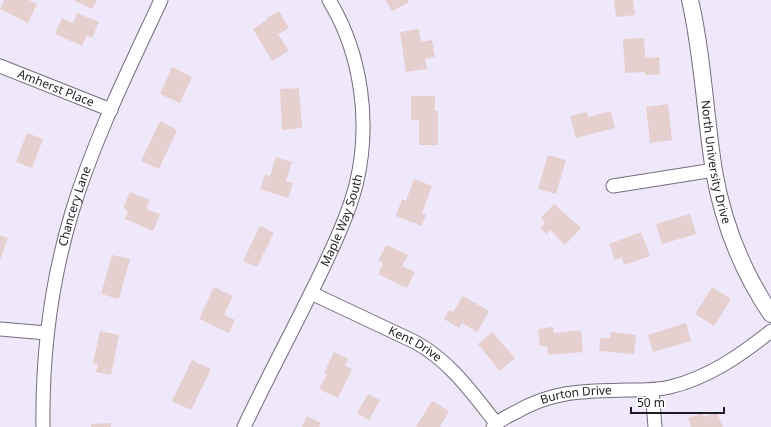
<svg xmlns="http://www.w3.org/2000/svg" width="771" height="427" font-family="'Noto Sans',sans-serif">
<rect width="100%" height="100%" fill="#eee8fa"/>
<g fill="#e6d0cf">
<path d="M4 0H29L37 4 28 23 0 9Z"/>
<path d="M73 0H97L92 9Z"/>
<path d="M385 0H408L409 2 392 11Z"/>
<path d="M614 0H633L635 15 616 17Z"/>
<path d="M279 11 289 28 278 34 289 51 272 61 253 29 267 20 266 18Z"/>
<path d="M77 13 99 22 92 38 87 35 82 46 55 34 62 18 73 23Z"/>
<path d="M419 29 421 42 432 40 435 57 425 59 427 69 406 72 400 32Z"/>
<path d="M644 38 645 58 659 57 660 74 646 75 645 72 625 73 623 39Z"/>
<path d="M172 67 192 77 180 103 160 94Z"/>
<path d="M299 88 302 128 282 130 280 89Z"/>
<path d="M411 96H435V111H438V145H419V120H411Z"/>
<path d="M668 104 672 140 650 143 646 107Z"/>
<path d="M611 111 615 128 576 138 570 116 587 112 588 117Z"/>
<path d="M160 121 177 130 159 169 141 161Z"/>
<path d="M27 133 43 139 32 168 16 162Z"/>
<path d="M548 155 566 160 556 194 538 189Z"/>
<path d="M276 157 292 162 286 181 293 183 288 198 260 189 265 175 270 176Z"/>
<path d="M414 179 432 186 422 213 426 215 422 226 396 216 402 199 406 201Z"/>
<path d="M130 192 150 200 146 209 160 214 153 231 125 219 128 211 123 208Z"/>
<path d="M554 204 581 228 565 245 550 230 547 234 540 228 545 223 541 218Z"/>
<path d="M690 214 696 234 662 244 656 224Z"/>
<path d="M260 226 274 233 257 267 243 261Z"/>
<path d="M641 232 650 256 624 265 622 257 615 260 609 244Z"/>
<path d="M0 235 8 238 0 260Z"/>
<path d="M386 245 408 255 402 266 415 272 407 288 378 274 383 263 378 261Z"/>
<path d="M112 255 130 259 119 299 101 294Z"/>
<path d="M214 287 233 296 224 315 235 320 229 333 199 319Z"/>
<path d="M712 287 731 299 714 326 695 314Z"/>
<path d="M463 296 489 311 477 332 462 323 459 328 444 319 449 310 453 312Z"/>
<path d="M686 323 691 341 653 352 648 335Z"/>
<path d="M553 327 554 333 581 330 583 352 548 355 547 346H540L538 329Z"/>
<path d="M100 331 119 335 111 375 96 372 98 364 93 363Z"/>
<path d="M492 332 515 358 500 371 478 344Z"/>
<path d="M611 332 636 335 634 354 599 351 600 338H610Z"/>
<path d="M334 352 348 359 345 366 352 369 338 398 319 389 327 374 324 373Z"/>
<path d="M192 360 211 369 191 410 172 401Z"/>
<path d="M368 394 380 400 369 420 357 413Z"/>
<path d="M432 401 449 411 440 427H416Z"/>
<path d="M717 412 723 427H691L688 418 702 413 704 417Z"/>
<path d="M307 416 321 423 319 427H302Z"/>
<path d="M111 423V427H91V424Z"/>
</g>
<g fill="none" stroke-linecap="round" stroke-linejoin="round">
<defs>
<g id="minor">
<path id="s1" d="M0 66 111 110"/>
<path d="M613 186 714 170"/>
<path id="s2" d="M311 293 415 342C450 361 472 393 496 423"/>
<path d="M0 329 47 333"/>
<path d="M652 390 655 427"/>
<path id="s3" d="M43 427C42 354 51 282 72 212 94 139 129 69 161 0"/>
<path id="s4" d="M244 427C270 372 299 319 325 264 337 238 349 212 356 185 371 124 362 54 329 0"/>
<path id="s5" d="M493 427C499 420 508 416 516 412 554 390 586 391 628 390 642 390 657 390 670 387 708 378 741 355 771 331"/>
</g>
<g id="tertiary">
<path id="s6" d="M690 0C703 56 705 115 714 171 723 223 742 271 771 314"/>
</g>
</defs>
<use href="#minor" stroke="#736d7d" stroke-width="15"/>
<use href="#tertiary" stroke="#736d7d" stroke-width="18"/>
<use href="#minor" stroke="#fff" stroke-width="13"/>
<use href="#tertiary" stroke="#fff" stroke-width="16"/>
</g>
<g text-anchor="middle" stroke-width="3.5" stroke-linejoin="round" paint-order="stroke">
<g font-size="12" fill="#1d1b21" stroke="#fff">
<text dy="4" stroke="none"><textPath href="#s1" startOffset="60">Amherst Place</textPath></text>
<text dy="4" stroke="none"><textPath href="#s6" startOffset="164">North University Drive</textPath></text>
<text dy="4" stroke="none"><textPath href="#s3" startOffset="224">Chancery Lane</textPath></text>
<text dy="4" stroke="none"><textPath href="#s4" startOffset="229">Maple Way South</textPath></text>
<text dy="4" stroke="none"><textPath href="#s2" startOffset="116">Kent Drive</textPath></text>
<text dy="4" stroke="none"><textPath href="#s5" startOffset="91">Burton Drive</textPath></text>
</g>
</g>
<path d="M631 407v6h93v-6" fill="none" stroke="#1d1b21" stroke-width="2"/>
<text x="637" y="407" font-size="12" fill="#1d1b21" stroke="#ffffff" stroke-width="3" paint-order="stroke">50 m</text>
</svg>
